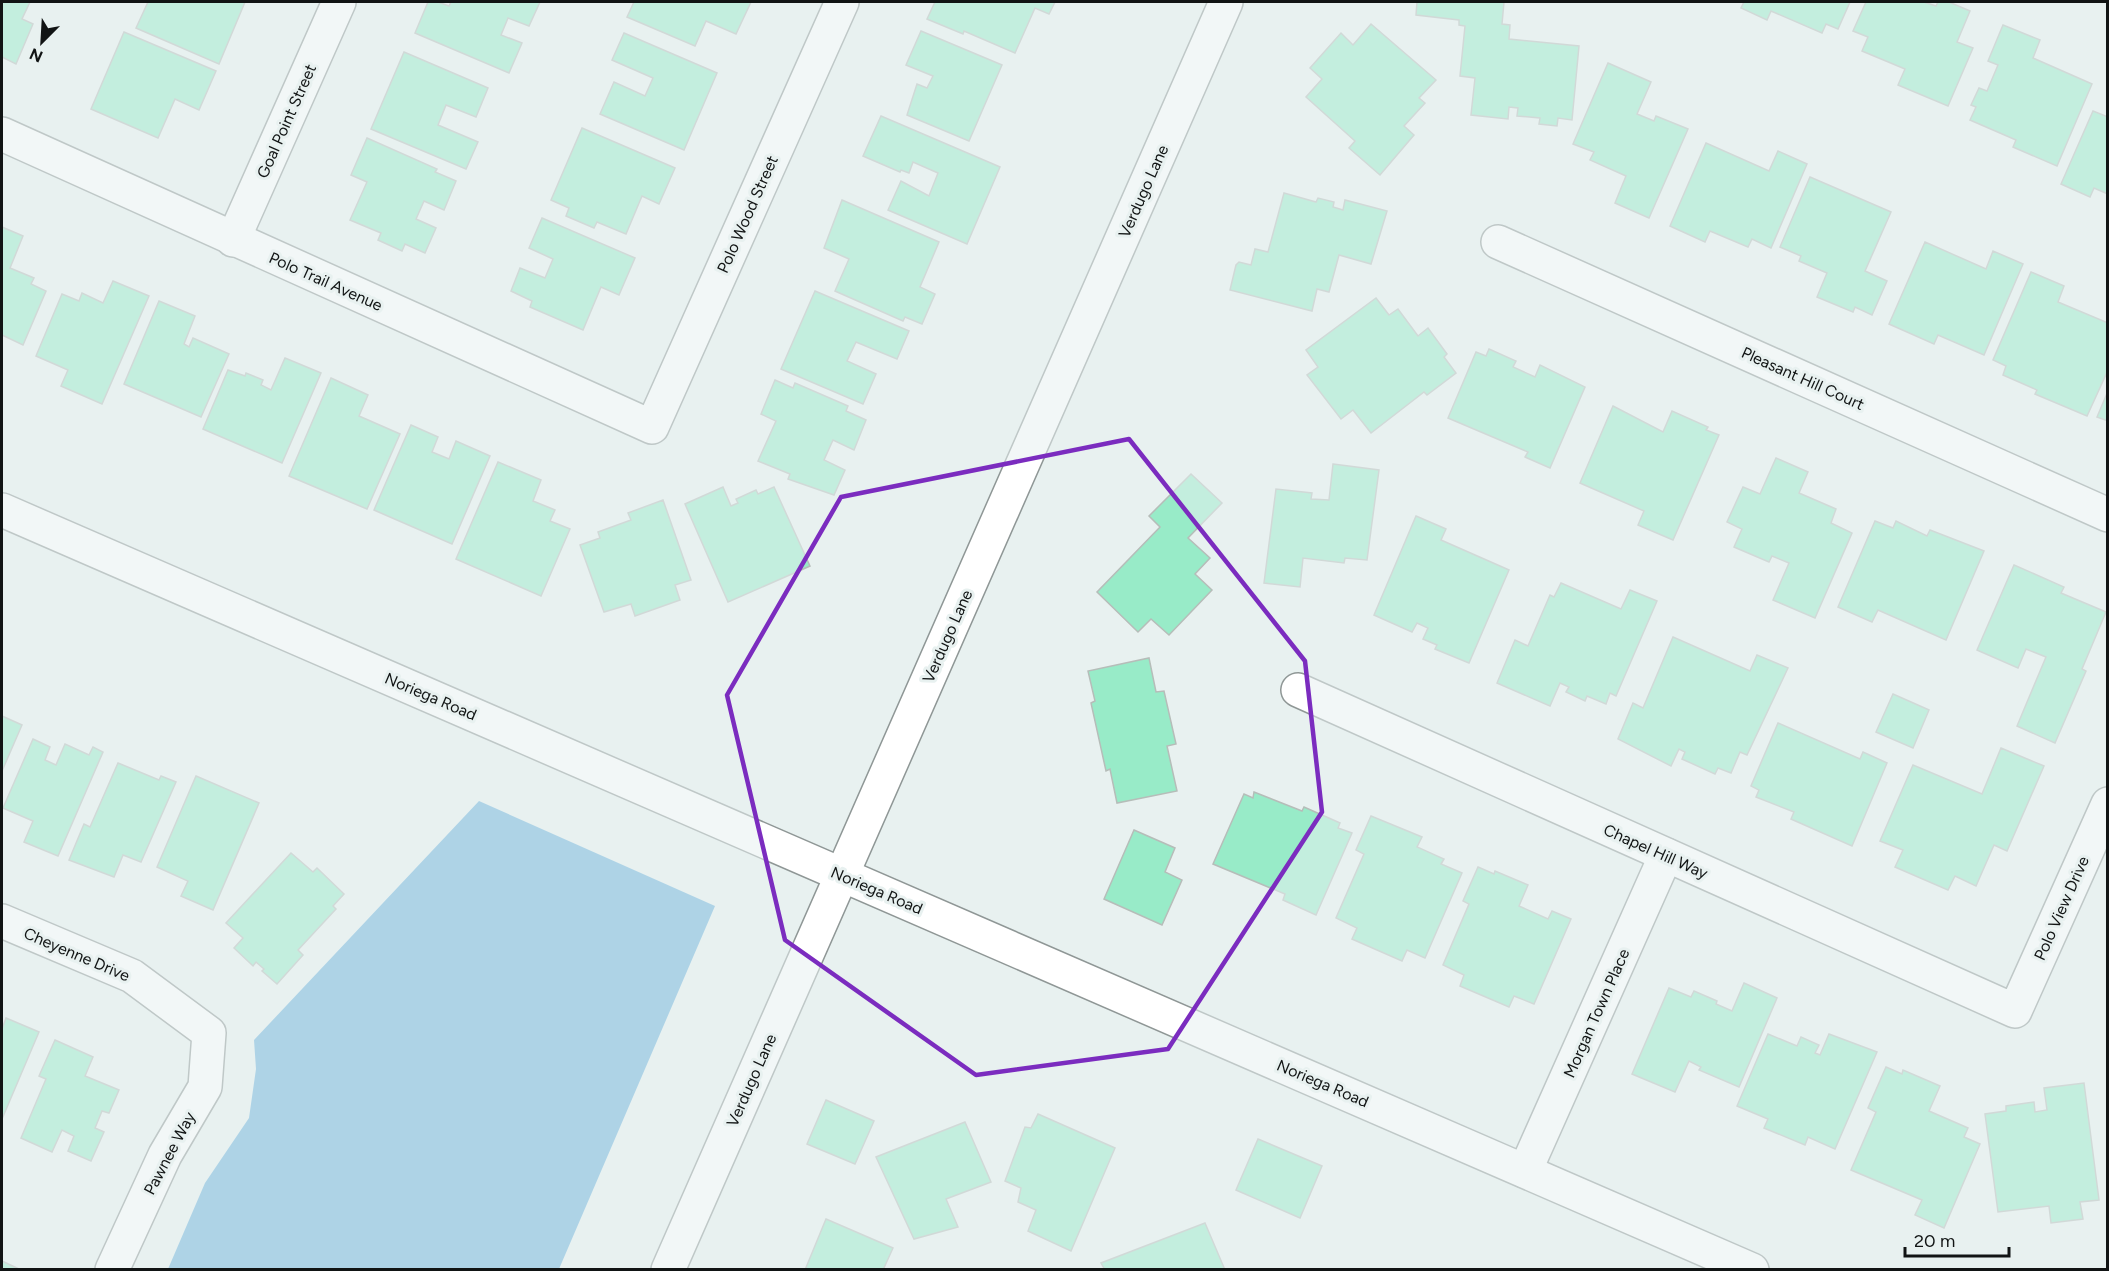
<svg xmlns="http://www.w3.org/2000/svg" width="2109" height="1271" font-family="Figtree,sans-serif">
<rect width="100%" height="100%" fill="#e8f1f0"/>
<path fill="#69b0da" d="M479 801 715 906 559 1269H168L205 1183 249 1118 256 1069 254 1040Z"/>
<g fill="#98ebc8" stroke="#b6bdb9" stroke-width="1.5">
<path d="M2 2H30L22 19 33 24 16 64 2 57Z"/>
<path d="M148 2H245L219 64 136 28Z"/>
<path d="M428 2H438L449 6 451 2H540L529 26 508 18 501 35 522 43 509 73 415 33Z"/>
<path d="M634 2H751L736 34 706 21 695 46 627 17Z"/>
<path d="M935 2H1055L1049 14 1035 8 1015 53 964 31 963 34 927 19Z"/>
<path d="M1417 2H1504L1502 24 1510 25 1509 39 1579 46 1572 120 1558 118 1557 126 1539 124 1540 118 1517 116 1518 108 1509 107 1508 119 1471 115 1475 78 1460 76 1465 26 1459 25V20L1416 15Z"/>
<path d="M1744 2H1850L1838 29 1826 24 1822 33 1771 11 1767 20 1741 8Z"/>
<path d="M1866 2H1924L1936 6 1938 2H1949L1970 11 1957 42 1973 48 1948 106 1898 85 1905 69 1862 51 1868 37 1853 31Z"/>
<path d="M1371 24 1436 80 1419 98 1425 103 1404 126 1414 135 1380 175 1349 148 1355 141 1306 97 1322 79 1310 68 1341 33 1353 45Z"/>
<path d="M2003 25 2040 40 2033 58 2092 84 2057 166 2013 147 2016 140 1970 120 1976 107 1971 105 1979 88 1987 91 1998 65 1988 61Z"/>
<path d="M921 31 1002 65 969 141 907 115 917 84 927 88 933 76 906 65Z"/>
<path d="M124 32 216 71 199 110 175 99 158 138 91 109Z"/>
<path d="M624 33 717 73 684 150 600 114 614 82 645 96 653 78 612 60Z"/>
<path d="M404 52 488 88 476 117 446 105 438 125 478 142 466 169 371 129Z"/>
<path d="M1608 63 1651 82 1637 114 1654 121 1656 116 1688 129 1649 218 1615 203 1626 176 1590 160 1594 152 1573 144Z"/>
<path d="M2093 111 2108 117V194L2094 188 2090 197 2061 184Z"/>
<path d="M881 116 1000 167 967 244 888 210 901 181 929 196 938 173 913 162 909 173 901 170 900 172 863 156Z"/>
<path d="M582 128 675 168 659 204 642 196 626 234 597 222 594 228 566 216 569 208 551 200Z"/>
<path d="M367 138 437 169 435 172 456 181 444 210 424 201 416 219 436 228 425 253 405 244 402 251 378 240 381 233 350 220 367 182 351 175Z"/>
<path d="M1706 143 1769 171 1778 151 1807 164 1771 248 1752 239 1748 247 1710 231 1705 242 1670 226Z"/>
<path d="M1810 177 1891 212 1865 271 1887 281 1872 315 1855 307 1853 312 1817 297 1827 273 1799 261 1801 256 1780 247Z"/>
<path d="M1284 193 1316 202 1318 198 1334 202 1333 207 1343 210 1345 200 1387 211 1371 264 1339 255 1329 292 1317 289 1312 311 1230 290 1236 265 1239 262 1251 265 1255 249 1268 252Z"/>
<path d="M842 200 939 242 920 287 935 294 922 324 905 317 903 321 835 291 849 259 824 248Z"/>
<path d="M542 218 635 258 619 295 601 287 583 330 530 307 532 301 511 291 520 268 545 278 553 259 529 248Z"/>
<path d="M2 227 23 236 10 268 34 278 31 284 46 291 23 345 2 335Z"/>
<path d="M1925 242 1986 269 1993 251 2023 264 1984 355 1938 335 1934 344 1889 324Z"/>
<path d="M2031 272 2064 286 2058 302 2108 323V370L2087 416 2035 394 2037 390 2003 375 2006 366 1993 360Z"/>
<path d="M113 281 149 296 102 404 61 386 68 370 36 356 62 294 79 301 82 293 103 303Z"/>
<path d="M815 291 909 331 897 359 856 342 847 361 876 374 863 404 781 369Z"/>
<path d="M1376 298 1389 315 1398 309 1418 336 1428 328 1447 354 1444 357 1456 373 1427 395 1424 392 1371 433 1353 410 1341 419 1307 375 1318 367 1306 350Z"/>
<path d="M159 301 195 316 184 344 189 347 193 338 229 354 201 417 124 384Z"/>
<path d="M1489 349 1516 361 1513 367 1535 377 1540 365 1585 387 1550 468 1525 457 1528 452 1448 418 1476 352 1486 356Z"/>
<path d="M285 358 321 373 282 463 203 429 228 370 245 376 246 373 263 380 261 385 271 390Z"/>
<path d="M331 378 368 395 359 416 400 434 367 509 289 476Z"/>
<path d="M775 380 793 388 795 383 848 406 846 411 866 420 854 450 833 440 824 460 845 470 834 495 788 479 790 474 758 461 776 421 761 414Z"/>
<path d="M2108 391V421L2097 417Z"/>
<path d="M1613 406 1663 432 1672 411 1708 427 1706 430 1719 435 1673 540 1638 525 1644 511 1580 483Z"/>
<path d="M411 425 438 437 432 452 449 459 456 441 490 456 452 544 374 510Z"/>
<path d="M1776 458 1808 472 1799 493 1836 509 1831 523 1852 533 1815 618 1773 600 1789 563 1772 556 1769 562 1734 547 1742 529 1727 522 1743 487 1760 494Z"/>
<path d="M498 462 541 480 533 501 555 510 550 521 570 529 541 596 456 559Z"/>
<path d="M1333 464 1379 470 1367 560 1345 558 1344 563 1303 558 1300 587 1264 583 1276 489 1312 493 1311 499 1329 500Z"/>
<path d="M1191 474 1222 503 1188 538 1210 558 1195 574 1212 590 1169 635 1151 619 1138 632 1097 592 1160 527 1149 516Z"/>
<path d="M723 487 731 506 738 503 736 499 756 490 758 494 774 487 810 566 728 602 685 504Z"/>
<path d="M663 500 691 580 675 585 680 600 635 616 631 604 604 612 580 545 600 538 598 532 631 520 628 513Z"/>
<path d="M1416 516 1446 529 1441 540 1509 570 1469 663 1435 649 1437 645 1423 639 1428 628 1417 623 1412 632 1374 615Z"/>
<path d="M1875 521 1893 528 1896 521 1927 536 1930 530 1984 551 1946 640 1878 610 1872 622 1838 607Z"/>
<path d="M2014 565 2064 587 2061 593 2106 612 2082 669 2086 671 2055 743 2017 726 2046 657 2026 649 2018 668 1977 650Z"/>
<path d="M1561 583 1621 609 1630 590 1657 601 1616 696 1610 693 1606 704 1587 696 1585 701 1566 692 1569 687 1560 683 1550 706 1497 683 1515 640 1528 646 1550 595 1554 597Z"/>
<path d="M1673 637 1750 671 1757 655 1788 668 1747 755 1740 752 1731 773 1718 768 1715 774 1682 759 1685 752 1679 749 1671 766 1618 739 1633 703 1643 708Z"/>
<path d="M1149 658 1156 692 1164 691 1176 744 1167 746 1177 791 1117 803 1110 769 1106 771 1091 703 1095 701 1088 671Z"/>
<path d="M1893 694 1929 710 1913 748 1876 732Z"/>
<path d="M2 716 22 725 2 771Z"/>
<path d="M1778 723 1860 759 1863 752 1887 763 1852 846 1791 819 1794 812 1756 797 1759 790 1751 786Z"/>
<path d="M33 739 50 747 45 760 56 765 65 744 89 755 93 747 103 752 58 856 24 842 33 821 3 808Z"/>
<path d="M2001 748 2044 766 2007 851 1994 845 1976 886 1955 876 1948 890 1895 867 1903 850 1880 841 1913 765 1982 794Z"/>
<path d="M118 763 159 780 161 776 176 782 141 862 123 855 114 877 69 860 84 824 90 827Z"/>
<path d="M196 776 259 803 213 910 181 896 188 881 157 867Z"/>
<path d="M1254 792 1302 811 1304 807 1340 823 1338 828 1352 833 1316 915 1283 900 1285 894 1213 864 1244 794 1253 798Z"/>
<path d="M1371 816 1422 837 1417 847 1444 859 1441 864 1462 873 1425 958 1407 950 1402 961 1352 939 1357 928 1336 918 1364 854 1356 850Z"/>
<path d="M1134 830 1175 848 1165 872 1182 880 1162 925 1104 899Z"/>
<path d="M291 853 313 872 317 868 344 894 333 906 336 909 298 950 303 955 277 984 262 971 264 969 256 962 253 966 234 948 243 938 226 923Z"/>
<path d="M1478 867 1494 874 1495 871 1528 885 1519 906 1548 919 1552 911 1571 919 1534 1004 1514 996 1509 1007 1460 986 1464 975 1443 965 1469 904 1463 901Z"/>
<path d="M1744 983 1777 998 1739 1087 1699 1070 1701 1067 1689 1061 1675 1092 1632 1074 1669 988 1691 997 1694 991 1717 1001 1716 1004 1732 1011Z"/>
<path d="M6 1018 39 1032 2 1119V1029Z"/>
<path d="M1768 1034 1797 1046 1801 1037 1819 1045 1815 1053 1820 1055 1829 1034 1877 1052 1835 1149 1808 1137 1805 1145 1764 1128 1768 1119 1737 1106Z"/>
<path d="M55 1040 93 1057 85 1076 119 1090 109 1113 102 1111 95 1128 104 1132 91 1161 68 1151 74 1136 62 1130 52 1152 21 1138 46 1079 39 1076Z"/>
<path d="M1886 1067 1902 1074 1903 1070 1940 1086 1929 1111 1968 1128 1964 1137 1980 1144 1944 1228 1915 1215 1922 1200 1851 1170 1876 1112 1868 1108Z"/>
<path d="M2084 1083 2099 1200 2080 1202 2083 1219 2051 1223 2049 1206 1998 1212 1985 1114 2006 1111V1106L2034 1102 2035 1112 2047 1110 2044 1088Z"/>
<path d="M826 1100 874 1121 855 1164 807 1144Z"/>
<path d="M1038 1114 1115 1148 1071 1251 1028 1231 1036 1210 1018 1202 1021 1188 1005 1181 1025 1127 1031 1128Z"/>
<path d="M965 1122 991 1182 946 1199 958 1227 914 1239 876 1157Z"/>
<path d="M1258 1139 1322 1166 1300 1218 1236 1190Z"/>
<path d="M826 1219 893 1248 883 1270H805Z"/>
<path d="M1205 1223 1225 1270H1105L1101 1263Z"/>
<path d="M2 1261 21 1270H2Z"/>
</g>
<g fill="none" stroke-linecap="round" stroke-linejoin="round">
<defs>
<g id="minor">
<path d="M2 134 652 427 842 2"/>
<path d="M233 240 339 2"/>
<path d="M1498 242 2108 515"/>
<path d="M1298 690 2015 1011 2108 804"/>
<path d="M2 921 132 976 209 1033 205 1087 165 1155 112 1270"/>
<path d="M1525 1171 1666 855"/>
</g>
<g id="tertiary">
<path d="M2 510 1752 1270"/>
<path d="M668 1270 1226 2"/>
</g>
</defs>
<use href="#minor" stroke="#8f9796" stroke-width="36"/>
<use href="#tertiary" stroke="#8f9796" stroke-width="36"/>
<use href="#minor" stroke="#fff" stroke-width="33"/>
<use href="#tertiary" stroke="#fff" stroke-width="33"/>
</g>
<path d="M0 0H2109V1271H0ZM1129 439 1305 661 1322 812 1168 1049 976 1075 785 940 727 695 841 497Z" fill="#e8f1f0" fill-opacity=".55" fill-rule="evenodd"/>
<path fill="none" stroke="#7b2cbf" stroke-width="4.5" stroke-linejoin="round" d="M1129 439 1305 661 1322 812 1168 1049 976 1075 785 940 727 695 841 497Z"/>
<g text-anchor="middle" stroke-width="6" stroke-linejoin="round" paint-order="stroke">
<g font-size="16" fill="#111414" stroke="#e8f1f0">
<text transform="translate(286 121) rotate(-66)" y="6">Goal Point Street</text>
<text transform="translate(1143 191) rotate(-66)" y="6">Verdugo Lane</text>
<text transform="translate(747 214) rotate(-66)" y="6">Polo Wood Street</text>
<text transform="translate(326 281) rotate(24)" y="6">Polo Trail Avenue</text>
<text transform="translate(1803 378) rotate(24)" y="6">Pleasant Hill Court</text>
<text transform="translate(947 636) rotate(-66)" y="6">Verdugo Lane</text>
<text transform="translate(431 696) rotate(23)" y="6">Noriega Road</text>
<text transform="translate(1656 851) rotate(24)" y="6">Chapel Hill Way</text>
<text transform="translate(877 890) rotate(23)" y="6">Noriega Road</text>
<text transform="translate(2061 908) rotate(-66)" y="6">Polo View Drive</text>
<text transform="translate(77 954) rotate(23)" y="6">Cheyenne Drive</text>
<text transform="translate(1596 1013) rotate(-66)" y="6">Morgan Town Place</text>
<text transform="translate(751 1080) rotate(-66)" y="6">Verdugo Lane</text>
<text transform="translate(1323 1083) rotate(23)" y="6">Noriega Road</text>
<text transform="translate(169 1153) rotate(-62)" y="6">Pawnee Way</text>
</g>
</g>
<rect width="2109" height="1271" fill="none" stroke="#111414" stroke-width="6"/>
<g transform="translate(42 42) rotate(204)" stroke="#e8f1f0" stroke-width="4.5" paint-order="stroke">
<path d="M0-4.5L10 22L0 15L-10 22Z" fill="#111414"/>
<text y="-9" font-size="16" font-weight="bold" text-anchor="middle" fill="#111414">N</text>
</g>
<path d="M1905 1247v9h104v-9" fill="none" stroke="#111414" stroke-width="3"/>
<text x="1914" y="1247" font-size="18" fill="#111414" stroke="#e8f1f0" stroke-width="4.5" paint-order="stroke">20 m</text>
</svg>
